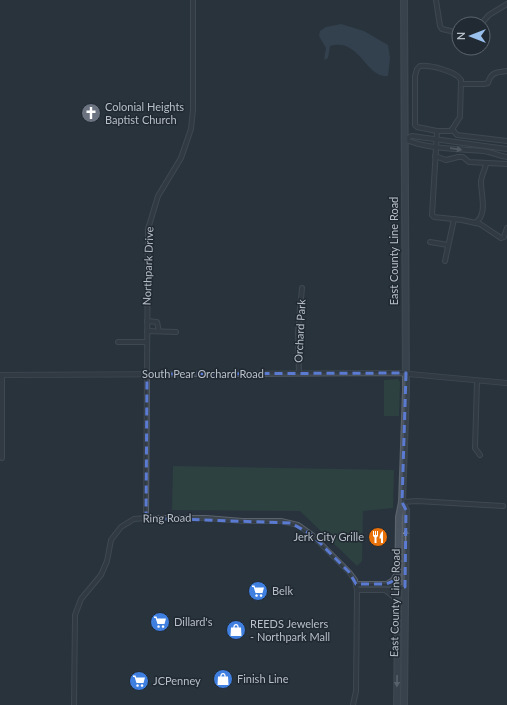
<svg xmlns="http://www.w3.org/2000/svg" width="507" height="705" font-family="Lato,sans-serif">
<rect width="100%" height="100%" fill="#28333d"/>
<g fill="#2d4140">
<path d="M398 379 400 382 399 416H384V380Z"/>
<path d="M173 466 394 470 393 508 363 511 362 561 357 566 300 511 172 510Z"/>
</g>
<path fill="#405264" d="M341 24 364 31 388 45 390 58 388 76C366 79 360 37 330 46L328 58 324 60 326 48 319 36 320 31 326 27Z"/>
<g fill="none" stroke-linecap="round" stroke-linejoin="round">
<defs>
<g id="minor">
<path d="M436 0 440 26 442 29 459 33"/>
<path d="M481 24 489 15 507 4"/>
<path d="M420 66C430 65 456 71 461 80L460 117 451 131H437L417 127 415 125V76L417 69Z"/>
<path d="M461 84H484L488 83C491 72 497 72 507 71"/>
<path d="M452 129 457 135 507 141"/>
<path d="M437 131 432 215 434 217 462 220 480 224 501 238 504 237 507 228"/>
<path d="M404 139C426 149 459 149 483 151 492 152 499 156 507 157"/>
<path d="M404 139 412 136 507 149"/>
<path d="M435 156 446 160 458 157H463L469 162 507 164"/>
<path d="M475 223C488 215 481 195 481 182 481 176 485 170 486 164"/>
<path d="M430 242 448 245"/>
<path d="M445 261 454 219"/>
<path d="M147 321 157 322 159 331"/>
<path d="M147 331 176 332"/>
<path d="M118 342H147"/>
<path d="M299 373 298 332 302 288"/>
<path d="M477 381 475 448 480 455"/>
<path d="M2 458V375"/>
<path d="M402 502 417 501 503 506"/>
<path d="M146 518 148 229 158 196 181 158 191 129 193 110V0"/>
<path d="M356 584H395L398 587"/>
<path d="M387 584 393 580 398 572"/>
<path d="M357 590H395L398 587H405"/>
<path d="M385 590 393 596 398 604"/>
<path d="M74 705 75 615 81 599 101 575 107 561 111 540 121 527 134 519 146 518H206L243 521H281L298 525 312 535 349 572 355 580 357 590 356 691 353 705"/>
</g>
<path id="tertiary" d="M0 375 398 373 507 383"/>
<g id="secondary">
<path d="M402 502 406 510 404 705"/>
<path d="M397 705 399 517 402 502 406 390 404 0"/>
</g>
</defs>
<use href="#minor" stroke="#5a626b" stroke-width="6"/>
<use href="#tertiary" stroke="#5a626b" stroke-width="6"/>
<use href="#secondary" stroke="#5a626b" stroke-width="8"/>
<use href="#minor" stroke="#3c444d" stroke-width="4"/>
<use href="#tertiary" stroke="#3c444d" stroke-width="4.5"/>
<use href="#secondary" stroke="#4a5460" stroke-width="5.5"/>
</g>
<defs><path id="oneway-solid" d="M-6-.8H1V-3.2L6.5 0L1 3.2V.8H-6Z"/></defs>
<use fill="#808891" href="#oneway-solid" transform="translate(456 149) rotate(8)"/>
<g fill="#929aa4">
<use href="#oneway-solid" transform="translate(406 535) rotate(-90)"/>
<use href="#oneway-solid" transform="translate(397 681) rotate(91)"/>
</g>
<path d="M0 0H507V705H0ZM406 373 402 502 406 510 405 587H398V579L386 584H356L349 572 312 535 291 523 146 518 147 374Z" fill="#28333d" fill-opacity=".55" fill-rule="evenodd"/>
<path fill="none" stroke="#5b7bd2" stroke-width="3" stroke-dasharray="8 5" stroke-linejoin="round" d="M406 373 402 502 406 510 405 587H398V579L386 584H356L349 572 312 535 291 523 146 518 147 374Z"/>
<defs>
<symbol id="church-disc" viewBox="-11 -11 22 22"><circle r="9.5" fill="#6b7280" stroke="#212932"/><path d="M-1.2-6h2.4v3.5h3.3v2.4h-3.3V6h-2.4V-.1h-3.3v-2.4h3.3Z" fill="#fff"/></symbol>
<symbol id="restaurant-disc" viewBox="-11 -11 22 22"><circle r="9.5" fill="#e8710a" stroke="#212932"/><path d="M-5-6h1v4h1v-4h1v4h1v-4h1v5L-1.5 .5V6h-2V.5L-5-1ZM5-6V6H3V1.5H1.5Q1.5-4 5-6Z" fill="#fff"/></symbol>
<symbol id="supermarket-disc" viewBox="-11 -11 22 22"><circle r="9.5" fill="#3f7fe0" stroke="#212932"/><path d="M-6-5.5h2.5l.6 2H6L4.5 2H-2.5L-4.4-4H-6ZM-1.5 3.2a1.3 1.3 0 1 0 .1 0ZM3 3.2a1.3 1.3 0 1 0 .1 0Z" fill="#fff"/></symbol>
<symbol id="shop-disc" viewBox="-11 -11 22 22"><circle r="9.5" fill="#3f7fe0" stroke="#212932"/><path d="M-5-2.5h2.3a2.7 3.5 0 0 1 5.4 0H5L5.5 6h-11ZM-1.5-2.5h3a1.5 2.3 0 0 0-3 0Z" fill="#fff"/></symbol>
</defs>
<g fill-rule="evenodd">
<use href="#church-disc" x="80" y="102" width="22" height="22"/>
<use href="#restaurant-disc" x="367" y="526" width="22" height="22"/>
<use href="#supermarket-disc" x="247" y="580" width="22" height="22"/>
<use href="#supermarket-disc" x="149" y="611" width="22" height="22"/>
<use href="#shop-disc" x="225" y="619" width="22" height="22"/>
<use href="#shop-disc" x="212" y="668" width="22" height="22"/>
<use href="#supermarket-disc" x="128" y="670" width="22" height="22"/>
</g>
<g text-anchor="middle" stroke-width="3" stroke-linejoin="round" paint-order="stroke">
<g font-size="11" fill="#b8bfc8" stroke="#212932" text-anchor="start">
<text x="105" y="111">Colonial Heights<tspan x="105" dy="13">Baptist Church</tspan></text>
<text x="364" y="541" text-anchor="end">Jerk City Grille</text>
<text x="272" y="595">Belk</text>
<text x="174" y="626">Dillard's</text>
<text x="250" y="628">REEDS Jewelers<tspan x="250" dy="13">- Northpark Mall</tspan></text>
<text x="237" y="683">Finish Line</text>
<text x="153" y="685">JCPenney</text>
</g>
<g font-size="11" fill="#b8bfc8" stroke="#212932">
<text transform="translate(394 251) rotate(-90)" y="4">East County Line Road</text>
<text transform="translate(148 266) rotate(-88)" y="4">Northpark Drive</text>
<text transform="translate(300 331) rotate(-87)" y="4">Orchard Park</text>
<text x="203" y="378">South Pear Orchard Road</text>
<text transform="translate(167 518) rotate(-1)" y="4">Ring Road</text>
<text transform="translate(395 603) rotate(-89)" y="4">East County Line Road</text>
</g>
</g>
<g transform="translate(471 36) rotate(270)"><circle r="19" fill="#212932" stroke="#5d656e"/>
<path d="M0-3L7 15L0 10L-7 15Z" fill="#99bfec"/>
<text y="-6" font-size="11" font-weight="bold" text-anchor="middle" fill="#b8bfc8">N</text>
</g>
</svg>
